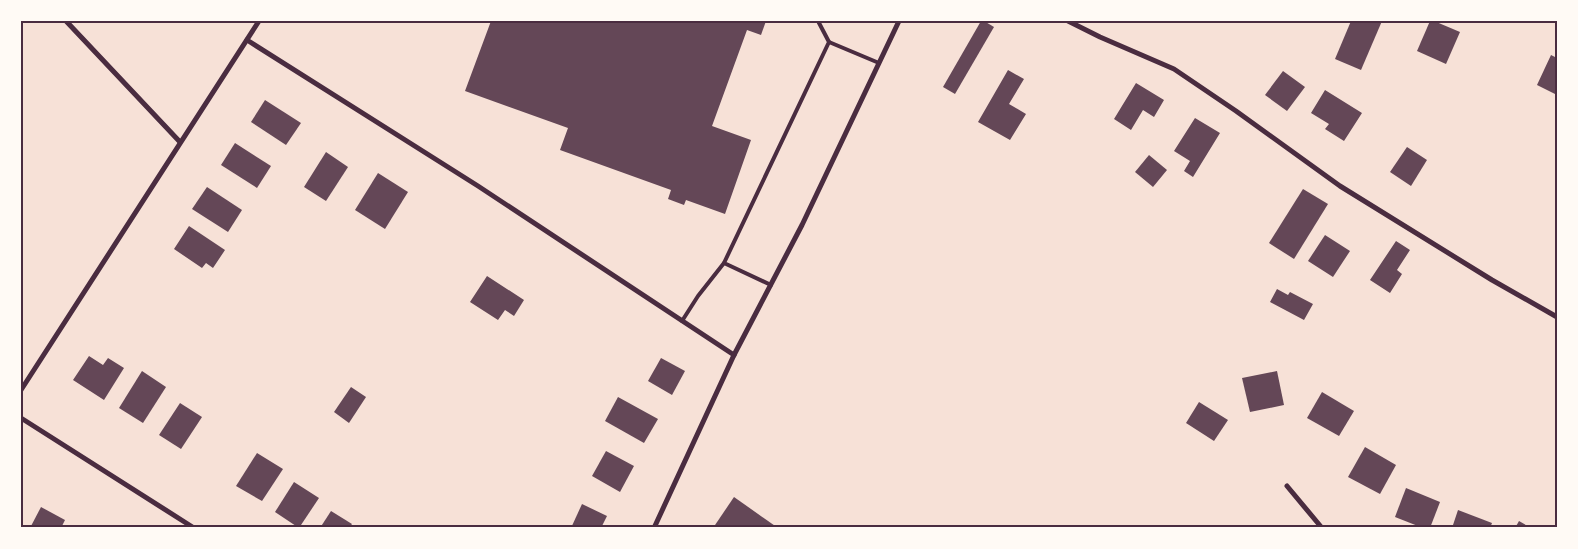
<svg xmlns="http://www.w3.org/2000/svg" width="1578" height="549" font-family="'Open Sans',sans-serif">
<rect width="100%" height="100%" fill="#f7e1d7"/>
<g fill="#644757">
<path d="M491 21H766L761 35 747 30 712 126 751 140 725 214 686 200 684 205 668 199 671 190 560 150 568 128 465 91Z"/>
<path d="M981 21H984L994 27 955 94 943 87Z"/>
<path d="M1351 21H1382L1361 70 1335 59Z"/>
<path d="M1430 21H1434L1460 32 1446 64 1417 51Z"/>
<path d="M1551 55 1557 58V95L1537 85Z"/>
<path d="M1008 70 1024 79 1009 104 1026 114 1010 140 978 122Z"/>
<path d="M1283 71 1305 87 1287 111 1265 95Z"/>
<path d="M1136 83 1164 100 1154 117 1143 110 1131 130 1114 119Z"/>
<path d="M1325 90 1362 113 1344 141 1325 129 1329 124 1311 113Z"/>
<path d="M265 100 301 123 286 145 251 122Z"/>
<path d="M1195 118 1220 133 1193 177 1184 171 1190 161 1174 151Z"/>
<path d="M235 143 271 166 257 188 221 165Z"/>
<path d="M1407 147 1427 160 1411 186 1390 172Z"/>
<path d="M326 152 348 167 326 201 304 187Z"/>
<path d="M1149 155 1167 170 1153 187 1135 172Z"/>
<path d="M378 173 408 192 385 229 355 210Z"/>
<path d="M207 187 242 210 228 232 192 209Z"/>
<path d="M1303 189 1328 204 1294 259 1269 243Z"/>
<path d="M189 226 225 250 213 268 206 263 202 268 174 249Z"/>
<path d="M1325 235 1350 251 1333 277 1308 261Z"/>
<path d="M1396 241 1410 250 1397 270 1402 274 1390 293 1370 280Z"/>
<path d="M487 276 524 300 514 316 505 310 498 320 470 302Z"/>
<path d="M1277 289 1288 295 1290 292 1313 304 1304 320 1270 302Z"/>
<path d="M89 356 103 365 108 358 124 368 104 400 73 380Z"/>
<path d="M661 358 685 371 672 395 648 381Z"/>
<path d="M142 371 166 387 143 423 119 408Z"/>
<path d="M1277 371 1284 405 1250 412 1242 378Z"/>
<path d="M351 387 366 397 349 423 334 412Z"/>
<path d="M1322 392 1354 411 1339 436 1307 418Z"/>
<path d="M618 397 658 419 644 443 605 421Z"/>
<path d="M1199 402 1228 420 1214 441 1186 423Z"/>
<path d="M180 403 202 417 181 449 159 435Z"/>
<path d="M1365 447 1396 465 1380 494 1348 477Z"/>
<path d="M606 451 634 466 620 492 592 476Z"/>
<path d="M257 453 283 469 262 501 236 486Z"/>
<path d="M294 482 319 498 299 528 275 512Z"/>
<path d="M1406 488 1440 502 1430 528H1423L1395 517Z"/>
<path d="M734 497 778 528H713Z"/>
<path d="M582 504 607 516 601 528H571Z"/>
<path d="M41 507 65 520 61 528H30Z"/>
<path d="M1458 510 1492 523 1490 528H1452Z"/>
<path d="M331 511 352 524 349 528H320Z"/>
<path d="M1519 521 1531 528H1515Z"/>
</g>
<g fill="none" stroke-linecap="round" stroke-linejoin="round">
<g stroke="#4a2c40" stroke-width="4">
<path d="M829 42 879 63"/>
<path d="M771 285 724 263 829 42 818 21"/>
<path d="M682 321 698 296 724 263"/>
</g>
<g stroke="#4a2c40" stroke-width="5">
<path d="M66 21 180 142"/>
<path d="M1068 21 1100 37 1174 69 1236 111 1340 186 1492 280 1557 317"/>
<path d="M247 40 478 186 734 355"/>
<path d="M21 390 259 21"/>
<path d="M21 418 194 528"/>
<path d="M1287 486 1322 528"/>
<path d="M654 528 734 355 802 225 899 21"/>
</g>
</g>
<rect width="1578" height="549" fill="none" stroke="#fffaf5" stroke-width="45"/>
<rect x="22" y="22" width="1534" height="504" fill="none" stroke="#4a2c40" stroke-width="2"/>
</svg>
